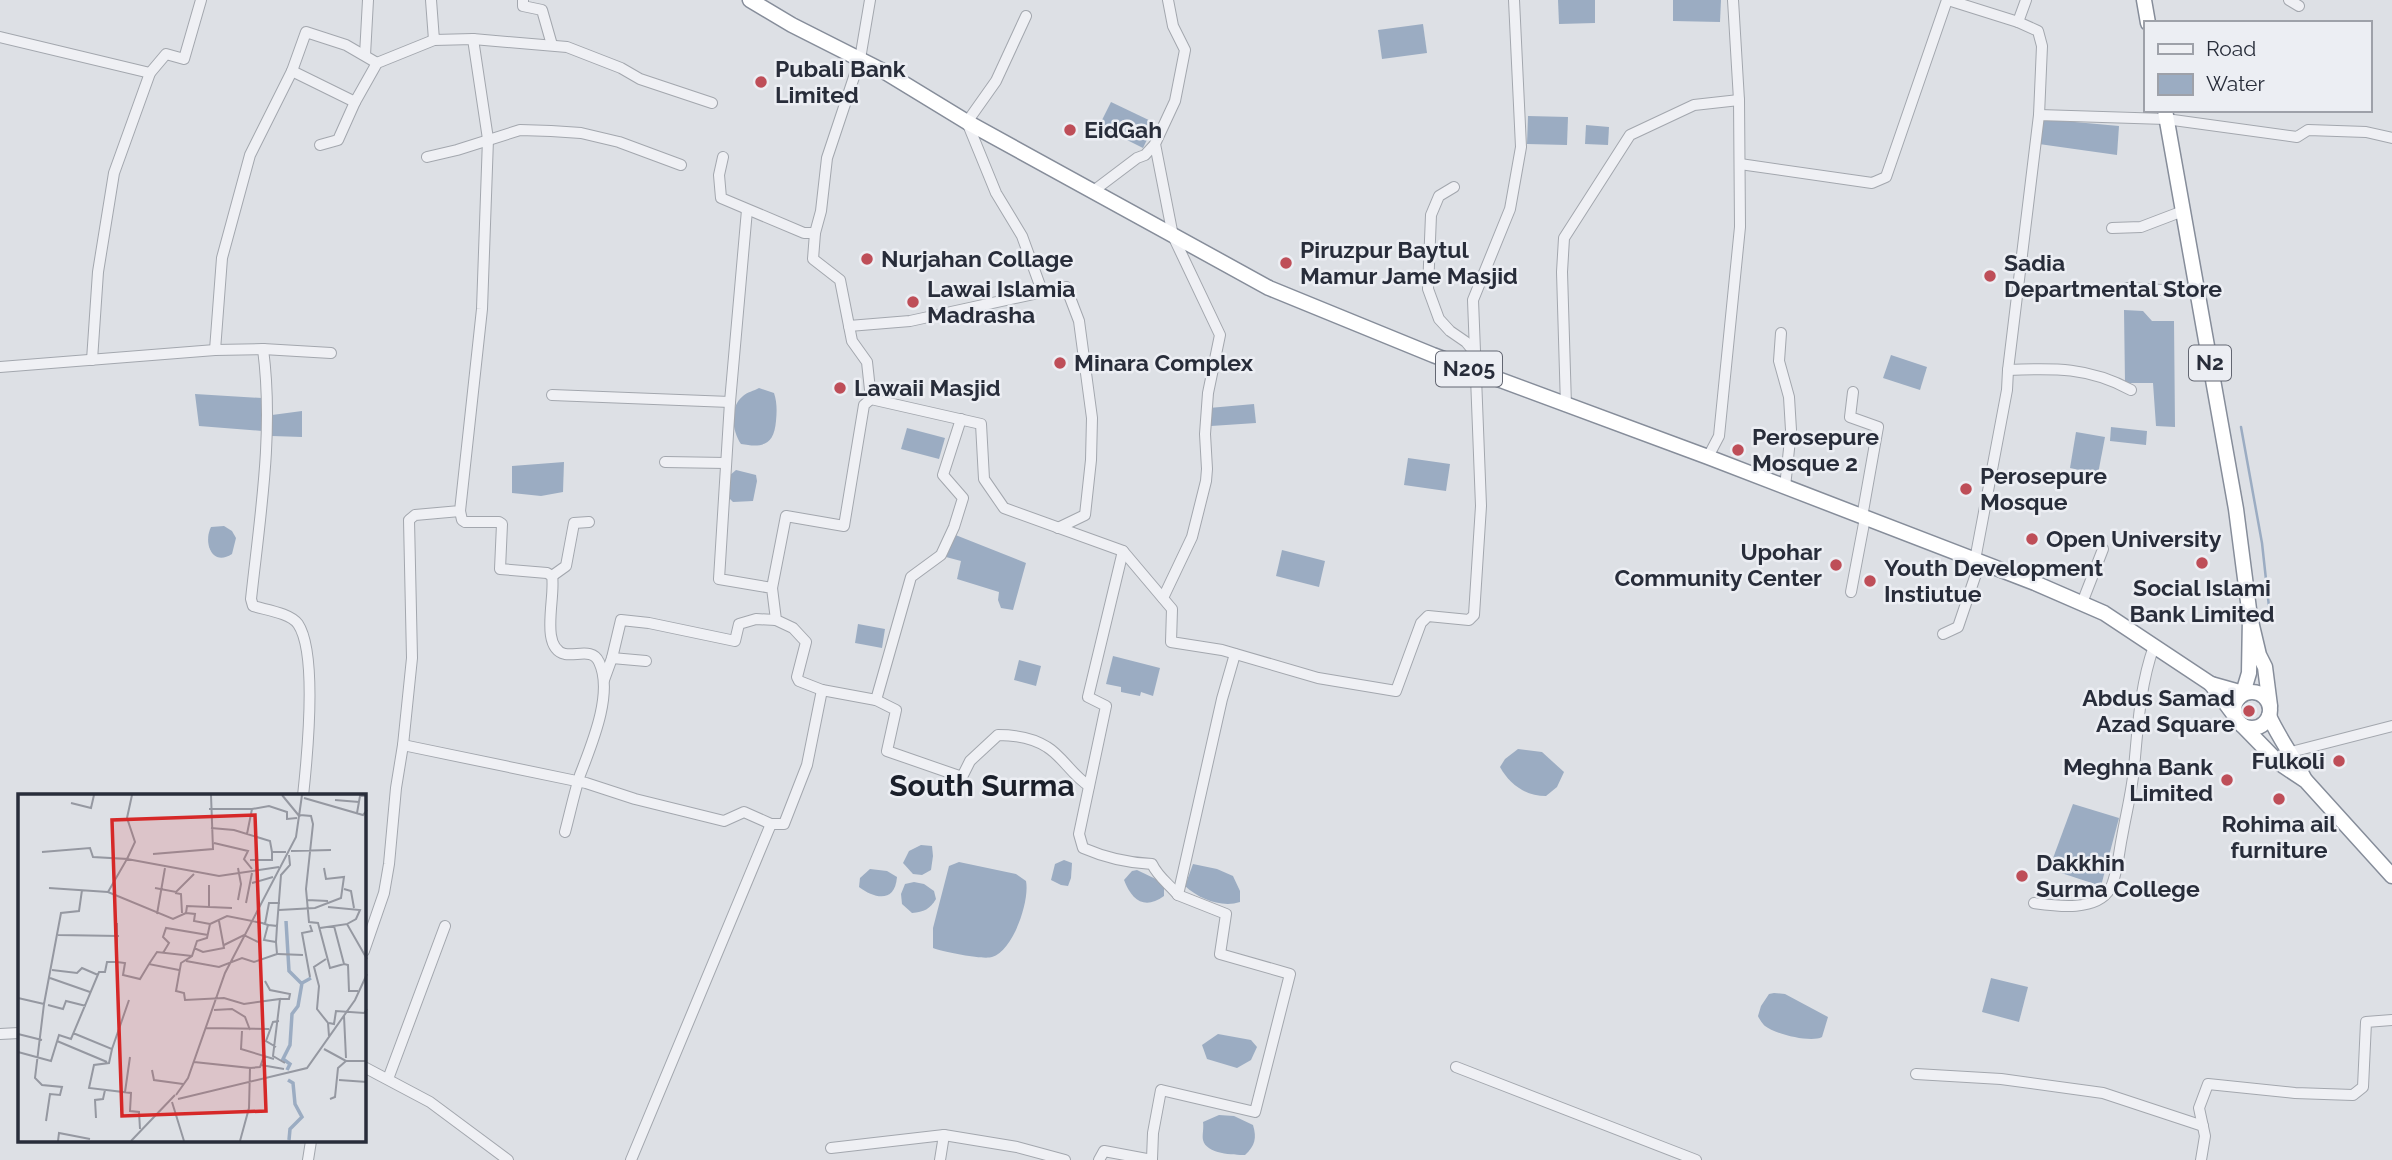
<svg xmlns="http://www.w3.org/2000/svg" width="2392" height="1160" font-family="Raleway,sans-serif">
<rect width="100%" height="100%" fill="#dde0e5"/>
<g fill="#9bacc2">
<path d="M1558 0H1595V23L1559 24Z"/>
<path d="M1673 0H1721L1720 22 1673 21Z"/>
<path d="M1423 24 1427 53 1382 59 1378 30Z"/>
<path d="M1111 102 1155 123 1143 148 1099 126Z"/>
<path d="M1528 116 1568 117 1567 145 1527 144Z"/>
<path d="M2042 119 2119 126 2117 155 2039 144Z"/>
<path d="M1586 125 1609 127 1608 145 1585 144Z"/>
<path d="M2124 310 2143 311 2152 321H2174L2175 427 2156 426 2153 383H2125Z"/>
<path d="M1891 355 1927 367 1920 390 1883 378Z"/>
<path d="M759 388 774 393C777 402 777 411 776 421 774 445 763 448 741 444 732 431 729 407 743 396 747 392 754 391 759 388Z"/>
<path d="M195 394 262 398V431L199 426Z"/>
<path d="M1254 404 1256 423 1211 426 1209 408Z"/>
<path d="M302 411V437L272 436V415Z"/>
<path d="M2111 427 2147 431 2146 445 2110 441Z"/>
<path d="M907 428 945 438 939 459 901 449Z"/>
<path d="M2076 432 2105 437 2098 474 2070 468Z"/>
<path d="M1408 458 1450 464 1446 491 1404 485Z"/>
<path d="M564 462 563 492 541 496 512 493V466Z"/>
<path d="M736 470 756 475 757 481 753 501 733 502 727 496 729 476Z"/>
<path d="M224 526 232 531 236 538 232 554C212 567 203 543 211 527Z"/>
<path d="M953 534 1026 563 1013 610 1001 608 998 600 999 592 957 579 961 561 946 557Z"/>
<path d="M1282 550 1325 561 1319 587 1276 576Z"/>
<path d="M858 624 885 629 882 648 855 643Z"/>
<path d="M1113 656 1160 668 1153 696 1141 692 1140 696 1121 692V687L1106 684Z"/>
<path d="M1019 660 1041 666 1036 686 1014 680Z"/>
<path d="M1518 749 1542 752 1564 772 1557 787 1546 796C1526 796 1510 785 1500 767L1505 759Z"/>
<path d="M2073 804 2119 818 2101 886 2049 869Z"/>
<path d="M921 845 932 846 933 856 931 870 922 875 913 874 903 863 909 851Z"/>
<path d="M1064 860 1072 863 1071 878 1068 886 1061 885 1051 880 1055 864Z"/>
<path d="M959 862 1016 874 1026 881C1030 901 1013 951 992 957 983 960 944 952 933 948V928L949 866Z"/>
<path d="M1193 864 1217 869 1233 876 1240 891V902C1222 908 1199 899 1185 886Z"/>
<path d="M870 869 887 871 897 877C895 903 875 899 859 887L860 878Z"/>
<path d="M1137 870 1164 883V896C1145 910 1132 901 1124 880L1132 871Z"/>
<path d="M914 882 924 884 934 891 936 899C930 909 924 912 912 913L902 904 901 894 905 884Z"/>
<path d="M1991 978 2028 987 2019 1022 1982 1012Z"/>
<path d="M1774 993 1785 994 1828 1017 1822 1037C1811 1043 1775 1034 1765 1026 1764 1026 1758 1017 1758 1016L1761 1006 1769 994Z"/>
<path d="M1218 1034 1251 1040 1257 1047 1251 1060 1237 1068 1207 1059 1202 1045Z"/>
<path d="M1219 1115 1234 1116 1253 1125C1257 1138 1255 1146 1245 1155 1234 1155 1206 1154 1203 1140 1202 1135 1204 1128 1203 1122Z"/>
</g>
<g fill="none" stroke-linecap="round" stroke-linejoin="round">
<path stroke="#9bacc2" stroke-width="2.5" d="M2241 427 2262 543 2270 616"/>
<defs>
<g id="minor">
<path d="M523 0V6L542 10 552 45"/>
<path d="M870 0 860 59 827 158 821 211 815 233 813 259 840 280 852 341 867 362 871 399 981 424 984 479 1004 508 1123 551 1172 609 1171 642 1222 650 1318 678 1396 691 1421 623 1428 616 1469 620 1474 615 1481 506 1473 300 1510 209 1521 147 1514 0"/>
<path d="M1948 0 2018 22 2038 31 2042 46 2039 115"/>
<path d="M2289 0 2299 6"/>
<path d="M1026 16 996 81 967 122 996 193 1022 236 1042 291"/>
<path d="M2018 22 2026 0"/>
<path d="M0 37 150 73"/>
<path d="M473 39 567 47 621 68 640 79 712 103"/>
<path d="M365 55 368 0"/>
<path d="M292 71 306 32 346 45 377 63"/>
<path d="M320 145 338 140 355 102"/>
<path d="M427 157 457 150 520 130 551 131 581 133 619 142 681 165"/>
<path d="M723 157 719 175 721 198 804 233H815"/>
<path d="M1740 164 1872 183 1886 177 1947 0"/>
<path d="M1454 187 1439 196 1431 215 1428 289 1439 319 1450 331 1466 342 1475 353"/>
<path d="M1092 192 1137 158 1145 155 1155 144"/>
<path d="M747 210 730 402 719 579 772 588 776 620 793 628 806 642 797 677 799 681 822 690 876 700"/>
<path d="M2112 228 2141 227 2183 211"/>
<path d="M2127 288 2197 292"/>
<path d="M849 326 910 321 1066 287 1079 321 1092 418 1091 460 1085 515 1058 528"/>
<path d="M1781 333 1779 361 1789 397 1791 430 1785 487"/>
<path d="M263 349 331 353"/>
<path d="M215 350 222 258 250 155 292 71 355 102 377 63 434 40"/>
<path d="M92 360 98 272 114 173 150 73 166 54 184 59 201 0"/>
<path d="M0 367 215 350 263 349C274 432 260 516 251 599L253 606C266 610 290 613 298 624 318 654 307 759 303 796"/>
<path d="M2008 370C2054 368 2089 367 2131 390"/>
<path d="M1853 392 1850 417 1878 427 1862 517"/>
<path d="M552 395 730 402"/>
<path d="M1566 406 1562 272 1564 238 1630 135 1694 105 1739 100"/>
<path d="M961 419 943 475 963 498 954 527 941 555 911 577 876 700 896 710 887 751 962 777 970 761 998 735C1015 735 1033 738 1047 747 1062 756 1072 775 1089 786"/>
<path d="M1708 457 1719 436 1740 227 1739 100 1733 0"/>
<path d="M665 462 726 463"/>
<path d="M460 511 462 520 465 522H499L502 524 500 569 547 573 552 576C556 596 539 648 565 654 577 656 593 648 599 662 614 693 591 746 580 775 574 794 570 813 565 832"/>
<path d="M1123 551 1088 697 1106 706 1079 834 1083 848C1106 858 1128 863 1152 864 1158 877 1169 884 1178 895"/>
<path d="M1975 560 2007 390 2008 370 2039 115 2166 119 2297 137 2308 130 2366 132 2392 138"/>
<path d="M552 576 566 566 574 523 589 522"/>
<path d="M772 588 786 516 844 526 864 405 871 399"/>
<path d="M1851 592 1865 518"/>
<path d="M1163 598 1192 537 1206 481 1207 469 1205 434 1208 393 1220 335 1173 236 1155 144 1175 101 1185 50 1173 26 1168 0"/>
<path d="M2082 603 2103 549"/>
<path d="M1943 634 1958 627 1980 562"/>
<path d="M612 658 646 661"/>
<path d="M604 680 612 658 621 620 649 623 735 641 739 624 756 619 776 620"/>
<path d="M403 745 586 783 635 799 724 821 744 812 771 824"/>
<path d="M2291 752 2392 726"/>
<path d="M2034 903C2056 906 2096 912 2110 889 2117 877 2119 851 2122 837 2126 814 2132 791 2134 768 2138 726 2140 685 2154 646"/>
<path d="M364 951 384 893 389 864 396 788 403 745 412 658 409 520 415 515 460 511 482 309 488 139 473 39 434 40 431 0"/>
<path d="M0 1034 19 1033"/>
<path d="M364 1067 430 1102 508 1160"/>
<path d="M1456 1067 1696 1160"/>
<path d="M1916 1074 2001 1079 2103 1093 2203 1126"/>
<path d="M388 1079 445 926"/>
<path d="M831 1148 944 1135 1017 1147 1065 1160"/>
<path d="M1152 1159 1153 1133 1161 1090 1255 1112 1290 974 1220 954 1226 914 1178 895 1222 699 1235 654"/>
<path d="M308 1160 311 1141"/>
<path d="M631 1160 771 824H784L807 765 822 690"/>
<path d="M940 1160 944 1135"/>
<path d="M1099 1160 1104 1151 1152 1160"/>
<path d="M2201 1160 2205 1136 2199 1108 2208 1084 2295 1093 2353 1095 2363 1087 2366 1022 2392 1020"/>
</g>
<g id="highway">
<path d="M750 0 792 25 885 72 967 122 1269 288 1433 355 1708 457 2035 583 2104 613 2211 684 2243 693 2249 673 2250 617"/>
<path d="M2144 0 2148 23"/>
<path d="M2165 110 2236 509 2250 617 2259 655 2265 667 2270 706"/>
<path d="M2211 684 2235 716"/>
<circle cx="2252" cy="710" r="18"/>
<path d="M2269 716C2279 738 2294 758 2305 780"/>
<path d="M2242 725 2279 763 2306 781 2392 876"/>
</g>
</defs>
<use href="#minor" stroke="#a3a7ae" stroke-width="12"/>
<use href="#highway" stroke="#868d9a" stroke-width="17"/>
<use href="#minor" stroke="#eff0f4" stroke-width="10"/>
<use href="#highway" stroke="#fff" stroke-width="14"/>
</g>
<g fill="#be4e58" stroke="#eceef3" stroke-width="2.5">
<circle cx="761" cy="82" r="7"/>
<circle cx="1070" cy="130" r="7"/>
<circle cx="867" cy="259" r="7"/>
<circle cx="1286" cy="263" r="7"/>
<circle cx="1990" cy="276" r="7"/>
<circle cx="913" cy="302" r="7"/>
<circle cx="1060" cy="363" r="7"/>
<circle cx="840" cy="388" r="7"/>
<circle cx="1738" cy="450" r="7"/>
<circle cx="1966" cy="489" r="7"/>
<circle cx="2032" cy="539" r="7"/>
<circle cx="2202" cy="563" r="7"/>
<circle cx="1836" cy="565" r="7"/>
<circle cx="1870" cy="581" r="7"/>
<circle cx="2249" cy="711" r="7"/>
<circle cx="2339" cy="761" r="7"/>
<circle cx="2227" cy="780" r="7"/>
<circle cx="2279" cy="799" r="7"/>
<circle cx="2022" cy="876" r="7"/>
</g>
<g text-anchor="middle" stroke-width="5" stroke-linejoin="round" paint-order="stroke">
<g fill="#eceef3" stroke="#636772" stroke-width="2">
<rect x="2189" y="345.5" width="42" height="35" rx="5"/>
<rect x="1436" y="351.5" width="66" height="35" rx="5"/>
</g>
<g font-size="21" font-weight="bold" fill="#282d3a">
<text x="2210" y="370">N2</text>
<text x="1469" y="376">N205</text>
</g>
<g font-size="23" font-weight="bold" fill="#282d3a" stroke="#eceef3" text-anchor="start">
<text x="775" y="77">Pubali Bank<tspan x="775" dy="26">Limited</tspan></text>
<text x="1084" y="138">EidGah</text>
<text x="1300" y="258">Piruzpur Baytul<tspan x="1300" dy="26">Mamur Jame Masjid</tspan></text>
<text x="881" y="267">Nurjahan Collage</text>
<text x="2004" y="271">Sadia<tspan x="2004" dy="26">Departmental Store</tspan></text>
<text x="927" y="297">Lawai Islamia<tspan x="927" dy="26">Madrasha</tspan></text>
<text x="1074" y="371">Minara Complex</text>
<text x="854" y="396">Lawaii Masjid</text>
<text x="1752" y="445">Perosepure<tspan x="1752" dy="26">Mosque 2</tspan></text>
<text x="1980" y="484">Perosepure<tspan x="1980" dy="26">Mosque</tspan></text>
<text x="2046" y="547">Open University</text>
<text x="1822" y="560" text-anchor="end">Upohar<tspan x="1822" dy="26">Community Center</tspan></text>
<text x="1884" y="576">Youth Development<tspan x="1884" dy="26">Instiutue</tspan></text>
<text x="2202" y="596" text-anchor="middle">Social Islami<tspan x="2202" dy="26">Bank Limited</tspan></text>
<text x="2235" y="706" text-anchor="end">Abdus Samad<tspan x="2235" dy="26">Azad Square</tspan></text>
<text x="2325" y="769" text-anchor="end">Fulkoli</text>
<text x="2213" y="775" text-anchor="end">Meghna Bank<tspan x="2213" dy="26">Limited</tspan></text>
<text x="2279" y="832" text-anchor="middle">Rohima ail<tspan x="2279" dy="26">furniture</tspan></text>
<text x="2036" y="871">Dakkhin<tspan x="2036" dy="26">Surma College</tspan></text>
</g>
<g font-size="30" font-weight="bold" fill="#1a1f2a" stroke="#eceef3">
<text x="982" y="796">South Surma</text>
</g>
</g>
<g transform="translate(18 794)">
<rect width="348" height="348" fill="#dde0e5"/>
<path fill="none" stroke="#9bacc2" stroke-width="3.5" d="M268 127 271 177 284 190M269 276 272 270 265 265 272 251 274 220 280 212 284 189 293 184M270 286 275 289 277 310 284 323 272 335 271 346"/>
<path fill="none" stroke="#9598a1" stroke-width="2" d="M114 1 109 24 117 48 109 65 201 82 261 73M264 1 282 23M286 4 345 21 349 16M317 6 341 8M53 9 73 14 76 1M191 15H234L229 40M234 15 251 12 269 18V25L279 24M339 19 342 2H349M282 21 293 22 295 30 288 95 291 128 300 129 312 174 326 170M193 34 216 36 252 47 254 58H268M196 49 230 57 226 65 234 75M273 57 313 56M24 58 72 54 75 63 109 65 90 98M135 60 195 55 193 1M232 66H254V58M220 74 223 90 220 106M234 89 255 83M31 94 90 98 155 125 168 119 169 112 214 114M137 94 158 98 176 80M326 95 333 97 336 114M157 99 163 100 164 119M289 106 310 107M228 109 234 79M191 113V91M310 113 342 116 338 125 329 130M261 116 297 114 323 104 326 83 308 85 306 74M168 119 177 120 176 127 192 130M139 120 147 74M247 130 251 109H262M250 131 259 132 258 148 246 146 250 131 244 129 209 122 192 130 189 144 179 147 174 162 163 169 158 197 166 199 167 206 206 204 226 210 262 205 255 262 267 269M292 131 294 137 284 139 292 183M259 132 263 81 272 71 271 61M316 132 326 170 330 171 331 197H340M302 134 329 130 349 165M40 141 101 142M206 151 226 141 240 148M176 154 185 158 206 154 201 127M145 159 151 149 145 143 148 134 190 141M260 160 285 161M308 165 296 173 301 192 299 215 310 229 311 242M168 167 201 173 224 164 236 168 259 160 258 148M99 168 107 169 105 181 122 185 131 170 161 176M131 170 139 158 174 162M34 176 59 179 64 174 80 181M32 184 72 198M247 187 252 196 272 200 271 205H262M0 204 26 210M30 211 45 215 48 207 68 212M196 216 214 215 227 223 232 236M326 222 328 264M311 229 316 230 318 217 346 219 349 215M188 234 251 235M224 237 223 255 256 265M55 239 94 255 91 269 76 271 71 294 113 299 112 317 121 318 122 335M0 240 24 246M39 247 89 268M258 253 248 247 255 228 261 227M94 255 111 206M306 255 328 267H349M0 258 33 267 41 241 53 245 81 178H87L89 168H99V129M176 268 232 274 231 314 222 347M243 271 266 275M232 274 242 273 246 262M134 276 136 286 165 290M321 286 349 288M107 298 112 263M158 301 170 284 207 179 278 43 284 1M160 305 289 274 337 206 349 180M312 305 317 303 320 274 328 267M154 308 166 347M78 324 77 306 85 305 87 296M28 327 32 300 42 301 44 293 24 291 17 284 26 210 43 119 61 117 64 96M40 347 41 339 72 345M113 347 157 301"/>
<path fill="#d62828" fill-opacity="0.15" stroke="#d62828" stroke-width="3.5" d="M237 21 248 317 104 322 94 26Z"/>
<rect width="348" height="348" fill="none" stroke="#282d3a" stroke-width="3.5"/>
</g>
<rect x="2144" y="21" width="228" height="91" fill="#eceef3" stroke="#9ea1a9" stroke-width="2"/>
<rect x="2158" y="44" width="35" height="10" fill="#eff0f4" stroke="#9ea1a9" stroke-width="2"/>
<text x="2206" y="56" font-size="21" fill="#282d3a">Road</text>
<rect x="2158" y="74" width="35" height="21" fill="#9bacc2" stroke="#9ea1a9" stroke-width="2"/>
<text x="2206" y="91" font-size="21" fill="#282d3a">Water</text>
</svg>
